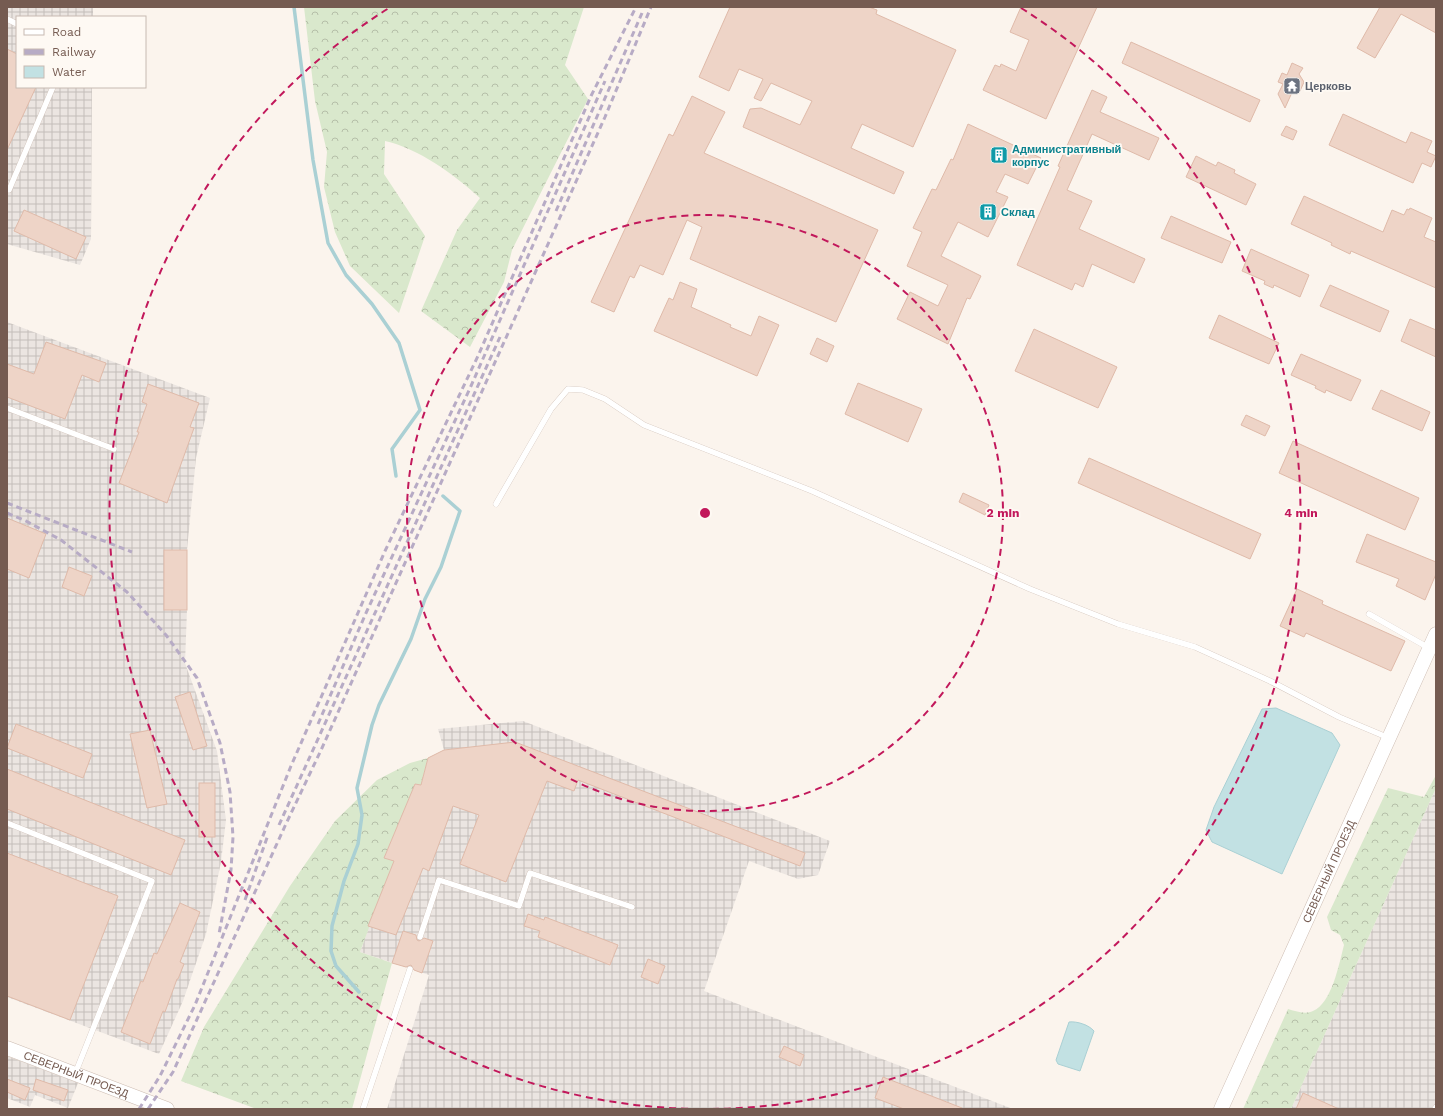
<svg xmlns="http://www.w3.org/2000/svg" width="1443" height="1116" font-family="'Work Sans',sans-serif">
<defs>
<pattern id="industrial-grid" width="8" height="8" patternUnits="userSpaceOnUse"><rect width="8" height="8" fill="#ebe5e1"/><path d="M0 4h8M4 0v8" fill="none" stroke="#c3bdb9"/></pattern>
<pattern id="forest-crowns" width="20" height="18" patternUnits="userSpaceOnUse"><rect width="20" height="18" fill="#d9e8cc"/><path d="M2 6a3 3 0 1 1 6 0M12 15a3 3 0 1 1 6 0" fill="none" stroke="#b5bfa8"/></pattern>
</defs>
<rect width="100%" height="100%" fill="#fbf4ed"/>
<g fill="url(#industrial-grid)">
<path d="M7 7H93V17H17V87H92L91 239 80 265 7 244Z"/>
<path d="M7 322 210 398 196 458 187 550V610L185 663 217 751 226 820 221 862 206 934 183 1001 159 1054 7 997Z"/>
<path d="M523 721 830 841 818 875 798 879 749 861 704 991 1013 1109H387L429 975 360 952 393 861 384 858 415 784 421 785 444 750 438 729Z"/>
<path d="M1436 788V1109H1291Z"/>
<path d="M7 1056 78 1083 68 1108 35 1095 30 1107 7 1098Z"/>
</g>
<g fill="url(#forest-crowns)">
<path d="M304 7H584L565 65 588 99 512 250 504 282 470 347 421 311 457 230 480 198C455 175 418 148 385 141L384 174 425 236 399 313 350 266 335 232 324 187 327 152 315 101Z"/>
<path d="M428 758 421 785 415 784 384 858 394 861 360 952 392 963 352 1109H257L181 1081 204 1027 290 886 335 821 377 780 410 763Z"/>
<path d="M1436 775V788L1291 1109H1243L1288 1009C1295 1011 1305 1015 1313 1011 1332 1003 1339 964 1344 945L1340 935 1331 930 1327 917 1388 788 1424 797Z"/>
</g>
<g fill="#c2e1e3" stroke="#aad0d4">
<path d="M1276 708 1332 733 1340 745 1282 874 1212 842 1206 830 1214 807 1262 709Z"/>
<path d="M1069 1022C1077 1021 1089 1025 1094 1031L1080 1071 1058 1064 1056 1060Z"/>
</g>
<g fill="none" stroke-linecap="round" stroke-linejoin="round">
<g stroke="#aad0d4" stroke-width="3.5">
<path d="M294 7 313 160 328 243 346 275 372 304 399 343 420 410 392 449 396 476"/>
<path d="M359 992 336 966 331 951 332 926 344 881 358 844 362 815 357 788 372 725 379 705 411 639 425 599 441 567 460 511 443 496"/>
</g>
</g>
<g fill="#eed4c7" stroke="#dfbaa9">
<path d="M730 7H869L877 10 876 14 956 50 913 147 862 124 851 148 904 172 894 194 743 127 750 109 761 108 800 125 812 101 771 83 761 101 754 98 763 79 739 69 729 91 699 77Z"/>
<path d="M1021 7H1097L1046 119 983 90 995 65 1000 67 1001 64 1016 71 1029 40 1010 32Z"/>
<path d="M1380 7H1436V33L1401 14 1375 58 1357 48Z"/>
<path d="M1131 42 1260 100 1250 122 1122 63Z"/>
<path d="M7 49 17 54V87H36L7 150Z"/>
<path d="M1292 63 1303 68 1299 74 1304 82 1300 91 1294 88 1285 108 1278 94 1283 84 1278 82 1282 73 1287 75Z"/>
<path d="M1092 90 1107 97 1100 112 1159 138 1149 160 1092 134 1067 190 1092 201 1079 229 1145 259 1134 283 1092 264 1083 287 1075 283 1072 290 1017 265 1060 167 1058 166Z"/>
<path d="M692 96 725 112 704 153 878 230 836 322 690 259 702 227 687 220 663 275 640 265 634 278 630 276 614 312 591 302 669 134 673 136Z"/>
<path d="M1343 114 1406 143 1411 132 1432 141 1427 152 1436 156 1431 167 1422 163 1413 183 1329 145Z"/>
<path d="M968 124 1041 158 1028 184 1005 174 996 192 1008 197 988 237 958 222 941 256 981 276 970 299 967 298 948 344 897 319 910 292 938 306 948 285 907 266 922 232 913 228 932 189 936 190 951 159 953 160Z"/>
<path d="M1286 126 1297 131 1293 140 1281 135Z"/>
<path d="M1196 156 1216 166 1218 162 1235 170 1234 173 1256 184 1246 205 1186 177Z"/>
<path d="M1304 196 1383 232 1392 210 1404 215 1407 209 1409 210 1410 208 1432 218 1424 237 1436 242V288L1351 251 1350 254 1331 245 1332 243 1291 224Z"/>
<path d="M24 210 86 237 76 259 14 231Z"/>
<path d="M1171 216 1231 242 1222 263 1161 238Z"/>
<path d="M1251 249 1309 275 1300 297 1274 285 1273 288 1264 284 1265 281 1242 271Z"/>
<path d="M680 282 697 289 691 307 731 325 730 327 751 336 759 316 779 325 757 376 654 331 669 298 673 300Z"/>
<path d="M1330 285 1389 311 1380 332 1320 306Z"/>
<path d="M1219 315 1279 343 1269 364 1209 338Z"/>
<path d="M1410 319 1436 330V357L1401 341Z"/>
<path d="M1034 329 1117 367 1098 408 1015 371Z"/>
<path d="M817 338 834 346 827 362 810 354Z"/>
<path d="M46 342 106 363 99 382 82 375 65 419 7 397V364L34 374Z"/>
<path d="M1301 354 1361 380 1351 401 1326 390 1325 393 1315 388 1316 386 1291 375Z"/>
<path d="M858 383 922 409 908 442 845 414Z"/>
<path d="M148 384 199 403 190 427 194 428 167 503 119 483 139 432H137L147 404 142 402Z"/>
<path d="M1381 390 1430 412 1422 431 1372 409Z"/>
<path d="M1246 415 1270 426 1265 436 1241 425Z"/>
<path d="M1293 441 1419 498 1405 530 1279 473Z"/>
<path d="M1089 458 1261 534 1250 559 1078 483Z"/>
<path d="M963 493 989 505 985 515 959 502Z"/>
<path d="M7 518 46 534 29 578 7 569Z"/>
<path d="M1367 534 1436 562V574L1425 600 1396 586 1399 579 1356 562Z"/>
<rect x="164" y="550" width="23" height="60"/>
<path d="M69 567 92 576 84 596 62 587Z"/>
<path d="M1297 589 1323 601 1322 604 1405 641 1391 671 1306 633 1304 637 1280 626Z"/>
<path d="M190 692 207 746 193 750 175 697Z"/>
<path d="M16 724 92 754 83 778 7 748Z"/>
<path d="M150 730 167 804 147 808 130 734Z"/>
<path d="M515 742 805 853 800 866 578 780 574 791 547 781 506 882 460 864 479 815 453 806 429 871 423 868 396 935 368 926 394 861 384 858 415 784 421 785 428 758 444 750Z"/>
<path d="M7 769 185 840 171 875 7 809Z"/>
<rect x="199" y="783" width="16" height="54"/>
<path d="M7 853 118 896 70 1020 7 996Z"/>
<path d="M180 903 200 912 180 962 184 964 178 979H177L165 1012 163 1011 150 1044 121 1032 141 981 143 982 154 953 157 954Z"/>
<path d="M528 914 544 920 545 917 618 945 610 965 538 937 540 931 524 926Z"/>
<path d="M403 931 416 935 417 940 419 941 424 938 433 941 422 973 414 970 411 965 406 967 392 963Z"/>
<path d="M648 959 665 966 658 984 641 977Z"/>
<path d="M784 1046 804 1055 800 1066 779 1057Z"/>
<path d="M883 1077 962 1108V1109H904L875 1098Z"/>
<path d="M7 1079 30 1088 25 1100 7 1092Z"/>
<path d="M36 1079 68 1090 64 1101 33 1090Z"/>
<path d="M1303 1093 1339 1109H1296Z"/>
</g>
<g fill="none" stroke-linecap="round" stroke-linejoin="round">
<defs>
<g id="service">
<path d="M7 19 17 24"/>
<path d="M9 190 53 87"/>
<path d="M7 408 114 449"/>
<path d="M496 504 551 409 568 389 583 390 605 399 644 425 812 491 1030 589 1118 624 1195 647 1270 681 1339 717 1389 738"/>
<path d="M1369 614 1429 648"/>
<path d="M7 823 152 881 75 1074"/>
<path d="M420 937 439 880 519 906 530 873 632 907"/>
<path d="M363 1109 410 969"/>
<path d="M1435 1109 1436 1107"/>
</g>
<g id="tertiary">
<path id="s1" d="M7 1048 167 1109"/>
<path id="s2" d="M1221 1109 1436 634"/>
</g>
</defs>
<use href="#service" stroke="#cdbdb3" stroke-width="6"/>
<use href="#tertiary" stroke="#cdbdb3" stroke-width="15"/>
<use href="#service" stroke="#fff" stroke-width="5.5"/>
<use href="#tertiary" stroke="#fff" stroke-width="14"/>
<g stroke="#b7abc5" stroke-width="3" stroke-dasharray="6 4" stroke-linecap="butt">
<path d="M556 211 642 13"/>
<path d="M7 503 132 552"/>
<path d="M7 513 26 521 61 540 127 592 166 635 197 678 220 743 230 792 233 837 231 870 219 934"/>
<path d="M318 724 366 613 471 386 605 81"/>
<path d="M279 825 500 337"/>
<path d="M245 900 268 835"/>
<path d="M139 1109 160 1076 195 1005 291 766 385 551 478 356 591 96 636 7"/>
<path d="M148 1109 173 1072 285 826 322 748 605 117 651 7"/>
</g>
</g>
<g fill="none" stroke="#c2185b" stroke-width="2" stroke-dasharray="7 5">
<circle cx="705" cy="513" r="298"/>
<path d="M700 1109A596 596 0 0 1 389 8M1021 8A596 596 0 0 1 710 1109"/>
</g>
<defs>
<symbol id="temple-square" viewBox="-11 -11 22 22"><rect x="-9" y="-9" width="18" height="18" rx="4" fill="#6b7280" stroke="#fef9f3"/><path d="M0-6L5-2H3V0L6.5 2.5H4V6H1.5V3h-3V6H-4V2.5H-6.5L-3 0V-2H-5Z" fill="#fff"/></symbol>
<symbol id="building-square" viewBox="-11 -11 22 22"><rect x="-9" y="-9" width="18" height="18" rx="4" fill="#0f9aa8" stroke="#fef9f3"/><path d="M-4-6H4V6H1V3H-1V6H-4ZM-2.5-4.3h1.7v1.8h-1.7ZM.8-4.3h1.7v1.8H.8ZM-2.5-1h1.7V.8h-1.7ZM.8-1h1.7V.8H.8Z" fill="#fff"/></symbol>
</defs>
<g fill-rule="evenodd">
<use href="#temple-square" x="1282" y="76" width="20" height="20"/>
<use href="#building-square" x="989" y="145" width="20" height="20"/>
<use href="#building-square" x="978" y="202" width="20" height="20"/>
</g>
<g text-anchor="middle" stroke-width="3.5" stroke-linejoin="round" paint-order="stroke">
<g font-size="11" font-weight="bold" fill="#5b616d" stroke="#fef9f3" text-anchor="start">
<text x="1305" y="90">Церковь</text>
</g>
<g font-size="11" font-weight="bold" fill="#0d838f" stroke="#fef9f3" text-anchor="start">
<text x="1012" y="153">Административный<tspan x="1012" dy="13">корпус</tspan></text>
<text x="1001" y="216">Склад</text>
</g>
<g font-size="11" fill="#755b51" stroke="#fef9f3">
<text dy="4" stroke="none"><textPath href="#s2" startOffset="261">СЕВЕРНЫЙ ПРОЕЗД</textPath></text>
<text dy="4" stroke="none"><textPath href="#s1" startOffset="74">СЕВЕРНЫЙ ПРОЕЗД</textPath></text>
</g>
</g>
<circle cx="705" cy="513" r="6" fill="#c2185b" stroke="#fef9f3" stroke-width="2"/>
<g font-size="12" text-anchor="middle" font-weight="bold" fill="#c2185b" stroke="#fef9f3" stroke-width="3.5" stroke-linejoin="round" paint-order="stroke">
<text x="1003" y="517">2 min</text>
<text x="1301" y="517">4 min</text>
</g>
<rect width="1443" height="1116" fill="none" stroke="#755b51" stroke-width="16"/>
<rect x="16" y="16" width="130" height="72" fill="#fef9f3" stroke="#c7bab2"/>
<rect x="24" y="29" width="20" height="6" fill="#ffffff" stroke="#c7bab2"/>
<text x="52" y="36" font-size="12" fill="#755b51">Road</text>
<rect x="24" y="49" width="20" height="6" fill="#b7abc5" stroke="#c7bab2"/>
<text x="52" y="56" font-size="12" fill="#755b51">Railway</text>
<rect x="24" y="66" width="20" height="12" fill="#c2e1e3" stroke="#c7bab2"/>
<text x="52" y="76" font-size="12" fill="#755b51">Water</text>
</svg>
